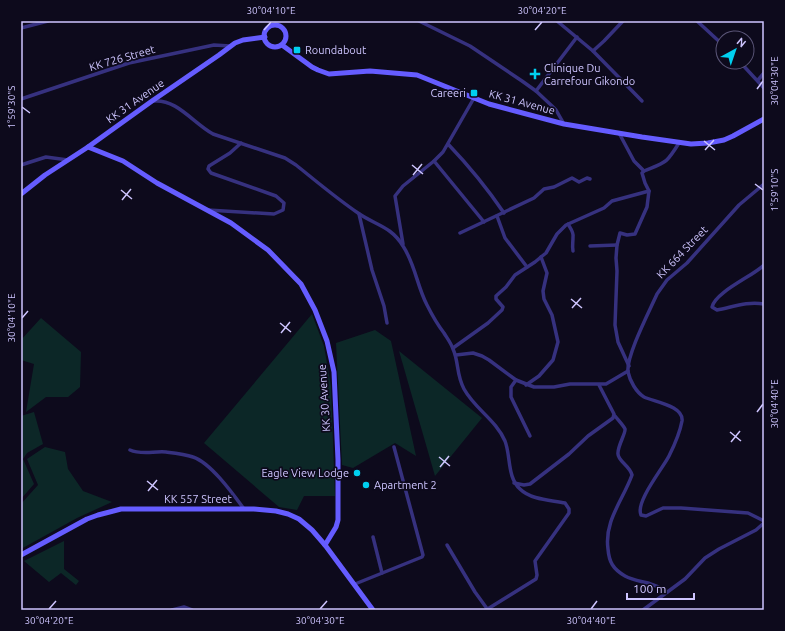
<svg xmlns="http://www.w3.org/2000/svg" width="785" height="631" font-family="Ubuntu,sans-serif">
<rect width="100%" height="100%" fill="#0d0a1c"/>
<g fill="#0c2727">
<path d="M312 314 324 346 331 386 335 496H304L297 510 279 507 204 443Z"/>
<path d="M41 318 81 352 80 387 68 397H46L26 412 34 364 21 360V340Z"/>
<path d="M375 330 391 341 416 456 395 443 353 468 342 465 336 343Z"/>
<path d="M399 351 482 418 435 476Z"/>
<path d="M34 412 43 444 27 453 23 459 34 484 21 499V416Z"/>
<path d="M45 447 65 452 68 469 83 491 112 502 77 518 21 549V504L38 485 27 459Z"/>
<path d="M64 541V569L79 581 76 585 61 573 49 582 24 561Z"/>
</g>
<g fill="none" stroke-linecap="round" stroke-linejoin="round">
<g stroke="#36317f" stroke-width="3.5">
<path d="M419 21 470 46 522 81 536 91 552 106 556 110 564 124"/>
<path d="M557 21 593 51 642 101"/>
<path d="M697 21 723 45"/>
<path d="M21 28 48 21"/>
<path d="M593 51 604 41 623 21"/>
<path d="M740 62 764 88"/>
<path d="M758 80 764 73"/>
<path d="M536 91 577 37"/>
<path d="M474 98 443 152 434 161 484 222"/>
<path d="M21 99 129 63 214 45 230 46"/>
<path d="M154 101C177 99 193 123 213 134L285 158 296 165C316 181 336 198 358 213 375 225 391 226 403 246 415 264 417 286 427 305 432 315 437 324 444 333 447 338 451 343 453 349 459 362 456 374 464 389 475 409 496 420 505 441 511 457 507 477 520 489 531 500 551 500 565 503L569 509V513L535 561 537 575 536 579 486 610"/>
<path d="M619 133 634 161 644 171"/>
<path d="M448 144C469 166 487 188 504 213"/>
<path d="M21 165 46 157 68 160"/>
<path d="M764 184 739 205 687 263 667 280 657 294C650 310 626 356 628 372 630 381 636 392 644 397 655 402 684 406 682 421 680 432 674 446 669 456 663 468 635 502 641 515L646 516 663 508H681L748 513 764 521"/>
<path d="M208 210 274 214 283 210 284 203 276 196 211 173 208 169 209 166 230 153 241 143"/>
<path d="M359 214 372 270 384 306 387 323"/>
<path d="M497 216 505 238 527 267"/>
<path d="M568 224C570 228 574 232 573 237 573 243 572 246 573 251"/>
<path d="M460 233 534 198 544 189 554 187 572 178 579 182 587 178 590 179"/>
<path d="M403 244 395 196 403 186 434 161"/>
<path d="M590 246 617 245"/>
<path d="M764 265C753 276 715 292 712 307L717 310C733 307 747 301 764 304"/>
<path d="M453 348 488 323 502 310 503 307 496 299V296L506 287 515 275 535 262 546 253 557 234 566 225 604 208 612 201 649 191 645 183 642 173 644 171C666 162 666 164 679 143"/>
<path d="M456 355 473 353 482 356 489 360 516 380 534 387H554L570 384H606L628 371"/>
<path d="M629 366 618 342 615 325 617 271 616 258 617 245 620 233 627 235 635 234 647 207 649 191"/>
<path d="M516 380 511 387V397L530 436"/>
<path d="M526 385 539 376 553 360 558 342 552 315 544 299 543 291 547 273 541 257"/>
<path d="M615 416C618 420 623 425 625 429 626 433 617 447 618 454 618 461 630 466 632 475 623 500 604 521 608 549 609 562 613 569 625 576 632 580 640 581 648 583 655 585 661 588 667 592"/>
<path d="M130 450C141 455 154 451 166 452 175 453 185 454 193 457 211 463 233 494 244 509"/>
<path d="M514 483 524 485 530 484 569 454 588 436 613 418 614 414 599 385"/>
<path d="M373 537 382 573"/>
<path d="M447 545 475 592 488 610"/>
<path d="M355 584 422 557 423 555 394 447"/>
<path d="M172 610 184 607 192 610"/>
<path d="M643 610 685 579 705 558 719 549 756 530 764 523"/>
</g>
<g stroke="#655cff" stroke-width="5">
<circle cx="275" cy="36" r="11"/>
<path d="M282 45 312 67 318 70 329 74 370 71 417 75 489 104 564 124 642 137 691 144 708 143 724 140 733 136 764 119"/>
<path d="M88 147 123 161 157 183 231 223 268 250 301 284 315 310 327 341 334 372 338 460V520L336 527 325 545"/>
<path d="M21 194 45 175 88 147 152 101 219 55 235 43 243 40 265 37"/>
<path d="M21 555 87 519 98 515 121 509H254L276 511 288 514 299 519 312 530 325 545 373 610"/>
</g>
</g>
<path fill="none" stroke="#cec5ff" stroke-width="1.5" d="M264 30 271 22M535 30 542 22M757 89 763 81M22 107 30 113M704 141 715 150M705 150 714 140M412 165 423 174M413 175 422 164M755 184 763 190M121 190 132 199M122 200 131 189M571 299 582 308M572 308 581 298M22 318 28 311M280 323 291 332M281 333 290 322M757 412 763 404M730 432 741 441M731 442 740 431M439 457 450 466M440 467 449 456M147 481 158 490M148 491 157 480M49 609 56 601M320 609 327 601M591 609 597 601"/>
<g fill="#00d0f0" stroke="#0d0a1c" stroke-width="1.5">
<rect x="293" y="46" width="8" height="8" rx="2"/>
<path d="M533 68h4v4h4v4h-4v4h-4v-4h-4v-4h4z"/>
<rect x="470" y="89" width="8" height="8" rx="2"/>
<circle cx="357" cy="473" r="4"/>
<circle cx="366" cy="485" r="4"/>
</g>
<g text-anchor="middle" stroke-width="3.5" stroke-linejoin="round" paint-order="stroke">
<g font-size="11" fill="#cec5ff" stroke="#0d0a1c" text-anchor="start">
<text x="305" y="54">Roundabout</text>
<text x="544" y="72">Clinique Du<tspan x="544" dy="13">Carrefour Gikondo</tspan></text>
<text x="466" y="97" text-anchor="end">Careeri</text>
<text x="349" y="477" text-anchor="end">Eagle View Lodge</text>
<text x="374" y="489">Apartment 2</text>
</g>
<g font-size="11" fill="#cec5ff" stroke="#0d0a1c">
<text transform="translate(122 58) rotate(-16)" y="4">KK 726 Street</text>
<text transform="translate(135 101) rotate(-35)" y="4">KK 31 Avenue</text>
<text transform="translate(522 102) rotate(15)" y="4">KK 31 Avenue</text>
<text transform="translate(682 252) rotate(-46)" y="4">KK 664 Street</text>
<text transform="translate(324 398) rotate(-94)" y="4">KK 30 Avenue</text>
<text x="198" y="503">KK 557 Street</text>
</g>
</g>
<rect width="785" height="631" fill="none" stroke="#0d0a1c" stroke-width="44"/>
<g transform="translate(735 50) rotate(40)"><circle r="19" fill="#0d0a1c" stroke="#5a5577"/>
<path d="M0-3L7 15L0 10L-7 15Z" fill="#00d0f0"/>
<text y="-6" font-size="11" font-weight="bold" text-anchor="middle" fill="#cec5ff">N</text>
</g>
<path d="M627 593v6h67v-6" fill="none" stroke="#cec5ff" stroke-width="2"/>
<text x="633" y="593" font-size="12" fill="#cec5ff" stroke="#0d0a1c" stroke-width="3" paint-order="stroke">100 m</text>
<rect x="22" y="22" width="741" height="587" fill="none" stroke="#cec5ff" stroke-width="1.5"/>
<g font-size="10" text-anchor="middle" fill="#cec5ff">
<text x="271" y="14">30°04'10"E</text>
<text x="542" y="14">30°04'20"E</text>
<text transform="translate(774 81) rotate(-90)" y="4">30°04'30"E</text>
<text transform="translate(11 107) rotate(-90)" y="4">1°59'30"S</text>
<text transform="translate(774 190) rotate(-90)" y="4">1°59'10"S</text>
<text transform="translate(11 318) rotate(-90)" y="4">30°04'10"E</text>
<text transform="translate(774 404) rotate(-90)" y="4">30°04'40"E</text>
<text x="49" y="624">30°04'20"E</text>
<text x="320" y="624">30°04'30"E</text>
<text x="591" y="624">30°04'40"E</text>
</g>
</svg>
